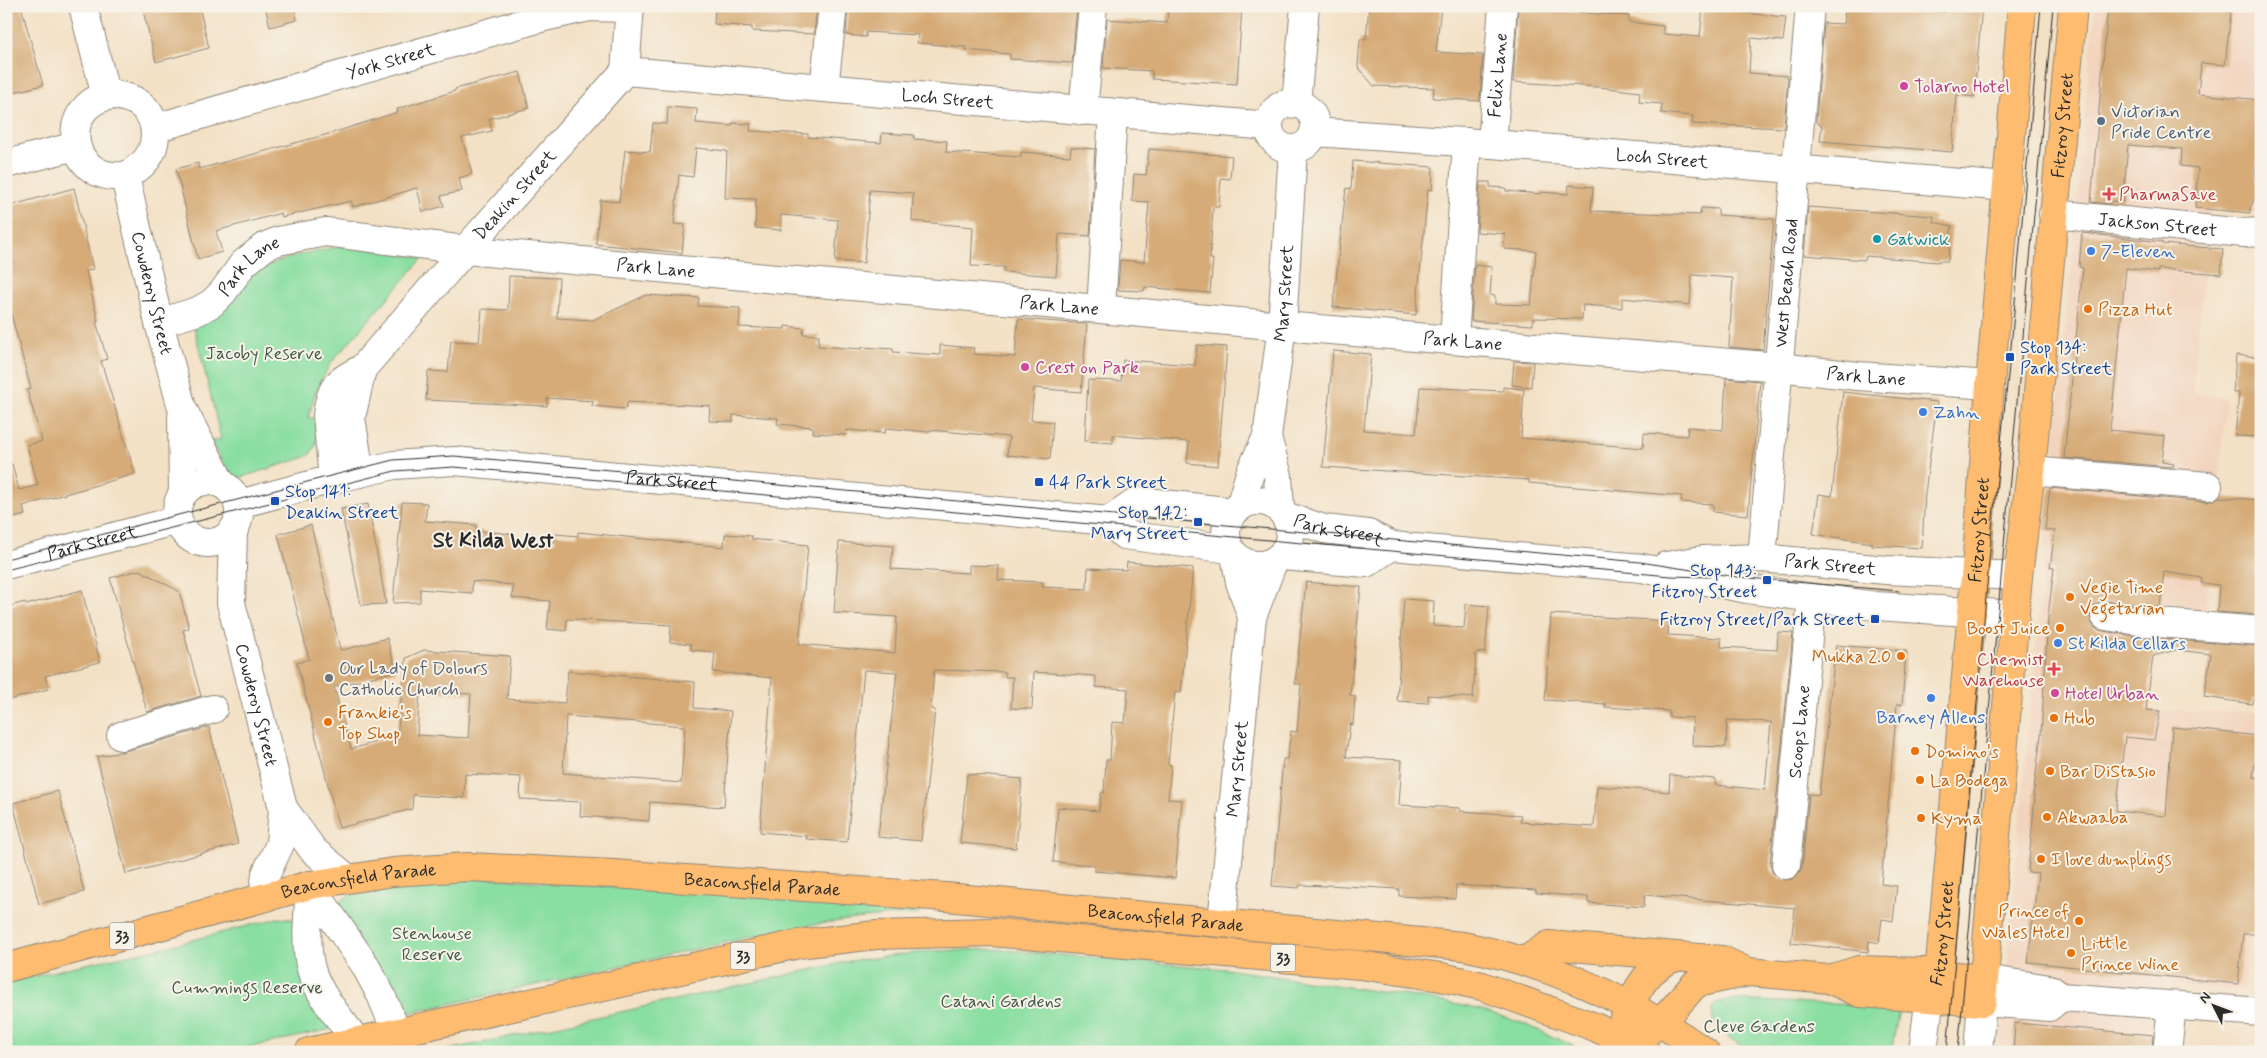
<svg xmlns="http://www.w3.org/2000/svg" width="2267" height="1058" font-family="Mynerve,sans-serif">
<rect width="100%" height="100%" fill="#f7f3e8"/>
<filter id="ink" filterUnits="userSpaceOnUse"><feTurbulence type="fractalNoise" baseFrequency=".02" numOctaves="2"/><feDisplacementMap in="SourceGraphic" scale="10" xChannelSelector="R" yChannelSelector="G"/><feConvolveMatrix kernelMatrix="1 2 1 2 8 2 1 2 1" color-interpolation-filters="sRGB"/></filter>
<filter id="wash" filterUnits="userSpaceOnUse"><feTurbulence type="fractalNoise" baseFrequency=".0096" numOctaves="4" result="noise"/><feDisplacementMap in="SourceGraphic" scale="20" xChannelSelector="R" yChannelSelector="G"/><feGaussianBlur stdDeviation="1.12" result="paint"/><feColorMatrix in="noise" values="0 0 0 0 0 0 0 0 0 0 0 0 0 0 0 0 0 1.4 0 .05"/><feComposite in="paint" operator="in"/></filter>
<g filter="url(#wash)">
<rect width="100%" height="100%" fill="#f3e1c6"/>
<path fill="#f2d4be" d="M2095 6H2261V214L2211 210 2192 392 2227 398 2204 630 2153 627 2150 711 2261 712V820L2243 990 2180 986 2174 1052H1999Z"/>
<g fill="#89dea1" stroke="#5a8466">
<path d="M349 245 423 258 330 364 315 393 308 418H318L316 445 309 456 239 478 231 476 210 442 221 439 194 327C212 310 229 290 249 276 279 257 314 251 349 245Z"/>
<path d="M486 878 920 906 919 914C871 916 825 922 778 931L400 1015 338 902C369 879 446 881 486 878Z"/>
<path d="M278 918 303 920 332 1029 228 1052H6V983L76 966 162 948Z"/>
<path d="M992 949 1226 969 1429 999 1482 1010 1522 1023 1587 1052H440L850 961 931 951Z"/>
<path d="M1726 1000 1887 1006 1899 1010 1891 1052H1748L1725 1034 1713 1021 1712 1009 1716 1003Z"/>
</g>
<g id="blocks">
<g fill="#d6ab77" fill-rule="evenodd">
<path d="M6 6H21L43 85 6 94Z"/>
<path d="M142 6H199L209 48 156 62Z"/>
<path d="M265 6H294L297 20 270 27Z"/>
<path d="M715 6H817L814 34 752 31V27L714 24Z"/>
<path d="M848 6H1077L1072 63 1010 59V54L966 50V47L917 43 918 35 866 32V37L846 35Z"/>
<path d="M1168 6H1242L1237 84 1152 79V71L1103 68 1107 19 1167 23Z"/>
<path d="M1369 6H1441L1436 52 1483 55 1480 101 1433 98 1434 88 1374 86 1358 67 1360 39H1366Z"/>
<path d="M1518 6H1572V12L1629 16V22L1663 26V34L1700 37 1703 6H1744V13L1786 17 1783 41 1751 38 1749 73 1788 76 1784 128 1692 124 1693 116 1661 113 1662 104 1639 102 1640 92 1599 87 1513 82Z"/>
<path d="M1845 6H1886L1945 12 1946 6H1982L1974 97 1957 95 1952 152 1820 141 1822 126 1816 122 1824 23 1844 24Z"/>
<path d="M2108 6H2195L2194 9 2231 12 2225 65 2201 63 2198 94 2261 100V128L2259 132 2261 157 2255 169 2256 180 2260 188 2251 206 2250 213 2195 208 2198 168 2181 166 2182 149 2128 145 2123 202 2111 201 2110 204 2091 202Z"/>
<path d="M520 72 529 108 489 119 492 131 462 138 472 174 459 178 462 191 441 196 444 206 423 212 417 188 353 207 351 201 282 217 281 213 216 231 222 252 198 259 176 169 198 163 199 169 332 133 398 112 397 109 455 91V89Z"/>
<path d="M668 107 697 109 696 123 732 126V123L751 124 750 131 808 134V137L881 143 882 133 914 135V139L947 141 946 152 1021 157V152L1070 156 1071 147 1095 149 1090 236 1059 234 1056 276 1004 272V267L971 266 973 227 912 221 913 193 870 190 864 263 835 261 838 220 781 215V230L755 228 756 199 725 198 727 151 696 148 693 177 679 175 674 224 685 225 682 253 596 244 600 200 619 202 625 150 650 152 653 123 667 124Z"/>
<path d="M1149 149 1232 156 1230 179 1221 178 1219 207H1213L1210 259H1213L1210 293 1145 287 1144 291 1118 290 1120 260 1144 262 1149 202 1132 201 1134 174 1146 175Z"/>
<path d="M1353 161 1433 167 1432 190 1428 189 1416 315 1333 307 1346 188 1351 189Z"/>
<path d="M1480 182H1490V187L1506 188V191L1540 194V192L1568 194 1569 185 1593 187 1591 211 1700 215 1701 208 1718 209V215L1774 219 1763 350 1729 347 1733 278 1692 275 1690 305 1622 298V308L1583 305 1582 319 1533 318V325L1471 321 1475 265 1492 267 1490 295 1495 296V304L1531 305 1536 251 1504 249 1505 234 1477 232Z"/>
<path d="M74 188 93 269 86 271 98 321H96L107 359 101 361 135 474 23 506 25 515 6 520V464H12L19 490 38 485 27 445 42 441 27 390 31 389 6 295V207Z"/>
<path d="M1808 207 1934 216 1933 222 1952 226 1948 261H1938V262L1866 256 1865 260 1804 255Z"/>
<path d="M2082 233 2162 242V244L2223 249 2221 274 2158 269V272L2126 268 2110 430 2165 436 2162 462 2174 464 2173 467 2064 458 2083 268 2079 267Z"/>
<path d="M509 276 559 278 557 318 593 320 646 295 699 298 698 306 740 308 739 327 785 329V326L804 328 803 334 819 335 818 346 862 349V347L893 349V352L940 355V345L974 348 973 354 1015 357 1018 319 1087 324 1081 392 1034 388 1031 420 1053 422 1050 459 1007 455 1009 437 929 430V432L886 428 885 433 847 430V435L813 433V427L777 424 778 418 733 415V422L709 421 710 406 627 402 626 409 592 406 593 401 547 398V406L426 400 428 371 448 372 451 341 479 342 482 309 508 310Z"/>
<path d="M1197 345 1227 347 1218 466 1187 463 1189 442 1113 435V443L1085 441 1088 380 1121 381 1123 360 1195 365Z"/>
<path d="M1333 351 1371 354 1364 430 1416 434 1420 387 1503 391V387L1524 389 1521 438 1643 448 1644 433 1687 436 1688 427 1723 430 1726 378 1760 381 1748 515 1713 512V504L1681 502 1682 496 1529 483V480L1323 467Z"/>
<path d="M2236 355 2261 357V437L2235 436 2239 393H2233Z"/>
<path d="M1514 361 1533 362 1531 387 1512 385Z"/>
<path d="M1843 392 1937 402 1925 493 1922 548 1872 545V543L1813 534 1819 494 1832 496Z"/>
<path d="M2050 488 2207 502 2219 497 2261 500V615L2217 612 2219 585 2201 583 2202 578 2164 572 2160 607 2107 601 2099 602 2093 606 2090 614 2091 622 2095 628 2103 631 2145 638 2261 646V700L2253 699 2252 704 2204 697 2211 654 2176 650 2153 656 2146 710 2160 711 2154 740 2125 737 2116 811 2166 816 2172 727 2259 736 2253 777 2261 778V870L2256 934H2243L2238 984 2028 962 2038 873 2028 872 2035 797H2033L2041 735 2048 617 2054 568 2050 567 2055 531 2045 530Z"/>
<path d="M402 502 427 503 425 521 476 525V531L514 534 513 540 555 542 556 534 578 536V532L724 547 725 534 752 536 751 539 808 545 799 644 895 653 897 617 834 613 839 542 893 546 891 569 969 573V565L999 566 998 580 1043 582 1042 587 1087 589 1088 568 1126 570 1127 562 1193 568 1181 693 1175 692 1168 764 1171 765 1168 799 1182 800 1175 878 1094 871V865L1053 862 1058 807 1099 811 1101 793H1104L1106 760H1110L1112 722 1125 723 1128 689 1096 687V676L1034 672 1032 709 1011 708 1013 677H1005V672L934 670 931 709 935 710 921 841 878 837 897 672 864 670 847 842 806 839 807 836 760 832 772 678 713 672 715 652 691 650V644L670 642 671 625 567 619 566 631 547 629 550 601 512 598 513 585 472 581V593L420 589V602L393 603Z"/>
<path d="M368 504 386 604 361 605 341 509Z"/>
<path d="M311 525 340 649 343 650 387 638 396 671 334 687 351 749 397 736 406 658 424 650 510 656 507 699 565 703 568 671 695 682 694 708 731 711 724 807 650 802 649 821 580 816 581 802 520 799 521 777 465 774 464 798 413 795 412 809 339 828 297 663 309 659 278 534ZM420 691 471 694 468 738 417 735ZM566 716 685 726 681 783 563 773Z"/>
<path d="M139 570 179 591 189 628 183 630 201 696 147 712 110 578Z"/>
<path d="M1306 582 1361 587 1350 695 1355 696 1353 725 1350 724 1346 757 1402 760 1399 805 1460 808V811L1521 815 1520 822 1594 827 1597 786 1669 792 1670 775 1715 779V785L1765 790 1771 722 1727 720 1726 747 1692 746 1693 718 1669 717V711L1605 707 1606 704 1545 700 1551 614 1669 621 1668 635 1721 638V647L1777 650 1778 632 1793 633 1770 863 1772 872 1777 877 1784 880 1792 879 1799 874 1802 867 1809 794 1819 795 1836 645 1906 651 1902 705 1897 704 1881 884 1897 886 1893 921 1882 919 1879 943 1869 941 1868 952 1791 943 1795 908 1645 895 1644 907 1588 903V897L1536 893V890L1456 885 1455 899 1399 896V889L1327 885V886L1300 885 1299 888 1272 886 1283 759H1287L1291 731 1297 732 1301 684H1295Z"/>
<path d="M82 590 100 662 45 676 48 689 6 701V607L25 602 26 605Z"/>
<path d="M1404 599 1434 601 1433 626 1464 628 1466 604 1489 606 1485 653 1476 652 1473 698 1428 695V703L1397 701Z"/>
<path d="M209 727 238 844 126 874 97 757 125 751Z"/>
<path d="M967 774 1022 779 1016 848 960 843Z"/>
<path d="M58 791 84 892 39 904 13 803Z"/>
<path d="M2015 1023 2153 1035 2152 1052H2013Z"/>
</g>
</g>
</g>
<g filter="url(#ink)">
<use href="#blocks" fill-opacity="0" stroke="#8f8678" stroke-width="1"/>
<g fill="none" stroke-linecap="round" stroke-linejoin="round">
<defs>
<g id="minor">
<path d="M83 6 106 96"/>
<path id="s1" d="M625 71 1269 126"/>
<path d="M824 88 833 6"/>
<path d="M115 95C124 97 132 98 140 104 162 120 159 155 136 169 132 172 128 176 123 176 64 181 58 99 115 95Z"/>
<circle cx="1292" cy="126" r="23"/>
<path d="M1296 104 1305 6"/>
<path d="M1083 111 1093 6"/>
<path id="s2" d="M155 128 544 17 589 7 630 8"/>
<path id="s3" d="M1314 132 1492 144 2008 187"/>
<path id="s4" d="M1492 144 1503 6"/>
<path d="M6 164 76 146"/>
<path id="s5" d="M125 177 159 323 182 408 221 483"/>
<path id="s6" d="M2053 214 2244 233 2261 232"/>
<path d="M1101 309 1113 114"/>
<path id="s7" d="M159 323 198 311 212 303 223 292 243 264 264 247 278 241 326 232 465 250 1282 326 1779 367 1858 376 1990 385"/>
<path d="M1454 340 1467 142"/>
<path d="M182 417 183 493"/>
<path d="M1267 437 1278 476 1280 509"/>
<path d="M2031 471 2208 486"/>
<path d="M360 473 351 418 362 369"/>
<path id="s8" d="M333 479 327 415C330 387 338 380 362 369L465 250 625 71 630 6"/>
<circle cx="208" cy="512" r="31"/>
<circle cx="1258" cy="533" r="32"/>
<path id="s9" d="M239 504 333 479 394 465 454 461 1109 521 1124 535 1230 549"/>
<path id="s10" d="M1240 507 1250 473 1267 437 1282 326 1293 149"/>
<path id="s11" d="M1285 516 1324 529 1368 534 1392 546 1642 568 1747 589 1876 606 2015 615"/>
<path d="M1109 521 1138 501 1234 512"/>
<path id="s12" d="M233 532 231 603 283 808 313 850 347 878"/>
<path d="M1235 555 1240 582 1252 617"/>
<path d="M1282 556 1366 563 1392 546"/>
<path id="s13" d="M1762 558 1810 6"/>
<path id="s14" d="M6 565 178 520"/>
<path id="s15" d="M1666 566 1702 560 1762 558 1886 570 2018 576"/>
<path d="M2105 616 2146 622 2261 631"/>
<path d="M121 736 213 709"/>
<path id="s16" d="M1786 865 1812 598"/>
<path d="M310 885 365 965 381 995 405 1052"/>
<path d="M310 885C309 911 304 942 311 969 319 998 348 1028 365 1052"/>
<path d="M263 898 266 874 280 844 283 808"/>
<path id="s17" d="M1222 922 1252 617 1273 562"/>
<path d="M1983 979 2050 989 2061 997 2261 1012"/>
<path d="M1923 1052 1928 1011 1932 997"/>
<path d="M1978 1052 1982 1002 2049 1007 2061 997"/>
<path d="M2167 1052 2172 1006"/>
</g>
<g id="major">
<path d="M1525 961 1549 945 1722 960 1748 972"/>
<path id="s18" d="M6 968 310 885 393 872 468 867 614 874 946 897 1463 946C1550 963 1632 1001 1705 1052"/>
<path d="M1829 979 1859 970 1922 972 1983 979"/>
<path id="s19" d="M1932 997 1939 974 1978 544 1990 385 2022 6"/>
<path d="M1623 1022C1634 994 1648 962 1682 956"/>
<path id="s20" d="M1633 1044 1666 1017 1696 983 1749 972 1829 979 1860 993 1982 1002 2018 576 2031 471 2073 6"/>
<path d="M309 1052 798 944 876 935 991 932 1360 965 1441 977 1482 986 1595 1027 1646 1052"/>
</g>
</defs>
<use href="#minor" stroke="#8f8678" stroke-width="30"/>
<use href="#major" stroke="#8f8678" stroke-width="30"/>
<use href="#minor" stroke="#fff" stroke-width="28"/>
<use href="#major" stroke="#fdbc70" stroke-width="28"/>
<g stroke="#2b2b2b" stroke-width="1">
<path d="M6 559 393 460 454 456 1640 562 1737 577 1899 591"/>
<path d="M6 570 395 471 454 467 1670 576 1710 577"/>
<path d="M1947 1052 1992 527 2011 347 2041 6"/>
<path d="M1958 1052 2053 6"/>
</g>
</g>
</g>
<g fill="#d1479c" stroke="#f7f3e8" stroke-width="2">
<circle cx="1904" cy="86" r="5"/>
<circle cx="1025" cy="367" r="5"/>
<circle cx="2055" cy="693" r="5"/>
</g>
<circle fill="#5c6f8a" stroke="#f7f3e8" stroke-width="2" cx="2101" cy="121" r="5"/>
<g fill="#e0444e" stroke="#f7f3e8" stroke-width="2">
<path d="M2106.5 186.5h5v5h5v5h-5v5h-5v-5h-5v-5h5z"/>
<path d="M2051.5 661.5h5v5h5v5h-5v5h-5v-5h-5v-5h5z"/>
</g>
<circle fill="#0f9aa8" stroke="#f7f3e8" stroke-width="2" cx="1877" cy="239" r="5"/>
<g fill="#3f7fe0" stroke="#f7f3e8" stroke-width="2">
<circle cx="2091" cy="251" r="5"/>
<circle cx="1923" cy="412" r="5"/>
<circle cx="2058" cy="643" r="5"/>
<circle cx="1931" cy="698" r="5"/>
</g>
<g fill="#e8710a" stroke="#f7f3e8" stroke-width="2">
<circle cx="2088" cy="309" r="5"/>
<circle cx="2070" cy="597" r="5"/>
<circle cx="2060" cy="628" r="5"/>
<circle cx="1901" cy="656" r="5"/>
<circle cx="2054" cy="718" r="5"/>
<circle cx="328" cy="722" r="5"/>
<circle cx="1915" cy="751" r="5"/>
<circle cx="2050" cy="771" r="5"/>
<circle cx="1920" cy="780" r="5"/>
<circle cx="2047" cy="817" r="5"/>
<circle cx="1921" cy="818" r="5"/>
<circle cx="2041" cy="859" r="5"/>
<circle cx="2079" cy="921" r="5"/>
<circle cx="2071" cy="953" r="5"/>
</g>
<g fill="#1a4fb4" stroke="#f7f3e8" stroke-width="2">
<rect x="2005" y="352" width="10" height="10" rx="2.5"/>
<rect x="1034" y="477" width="10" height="10" rx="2.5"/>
<rect x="270" y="496" width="10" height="10" rx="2.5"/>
<rect x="1193" y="517" width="10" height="10" rx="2.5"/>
<rect x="1762" y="575" width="10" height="10" rx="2.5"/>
<rect x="1870" y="614" width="10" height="10" rx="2.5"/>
</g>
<circle fill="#6b7280" stroke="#f7f3e8" stroke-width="2" cx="329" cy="678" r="5"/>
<g text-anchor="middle" stroke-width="4" stroke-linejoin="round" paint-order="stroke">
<g fill="#f7f3e8" stroke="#686764" stroke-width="1">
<rect x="109.5" y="922.5" width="25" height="27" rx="4"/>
<rect x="730.5" y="942.5" width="25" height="27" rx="4"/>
<rect x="1270.5" y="944.5" width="25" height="27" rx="4"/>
</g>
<g font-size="16" font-weight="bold" fill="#2b2b2b">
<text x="122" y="942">33</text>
<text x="743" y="962">33</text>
<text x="1283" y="964">33</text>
</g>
<g font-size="18" fill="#2b2b2b" stroke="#f7f3e8">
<text dy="6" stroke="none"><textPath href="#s2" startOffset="245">York Street</textPath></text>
<text dy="6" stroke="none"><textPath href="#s4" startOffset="69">Felix Lane</textPath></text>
<text dy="6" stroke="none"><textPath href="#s1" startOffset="324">Loch Street</textPath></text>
<text dy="6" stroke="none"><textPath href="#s20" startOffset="1259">Fitzroy Street</textPath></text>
<text dy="6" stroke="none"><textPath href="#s3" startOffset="349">Loch Street</textPath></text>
<text dy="6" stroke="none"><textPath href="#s8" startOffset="358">Deakin Street</textPath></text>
<text dy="6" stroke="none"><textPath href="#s6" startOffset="105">Jackson Street</textPath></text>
<text dy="6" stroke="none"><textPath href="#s7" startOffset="530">Park Lane</textPath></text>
<text dy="6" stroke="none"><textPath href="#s7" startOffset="110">Park Lane</textPath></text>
<text dy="6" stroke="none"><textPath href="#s13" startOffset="276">West Beach Road</textPath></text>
<text dy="6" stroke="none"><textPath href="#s5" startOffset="119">Cowderoy Street</textPath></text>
<text dy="6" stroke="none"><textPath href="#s10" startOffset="220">Mary Street</textPath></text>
<text dy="6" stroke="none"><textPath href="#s7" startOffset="935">Park Lane</textPath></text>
<text dy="6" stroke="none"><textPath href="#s7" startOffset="1340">Park Lane</textPath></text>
<text dy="6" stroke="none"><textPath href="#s7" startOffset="1745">Park Lane</textPath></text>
<text dy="6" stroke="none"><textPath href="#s9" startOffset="439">Park Street</textPath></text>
<text dy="6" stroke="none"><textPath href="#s19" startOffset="470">Fitzroy Street</textPath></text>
<text dy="6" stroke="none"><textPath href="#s11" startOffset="56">Park Street</textPath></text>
<text dy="6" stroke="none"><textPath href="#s14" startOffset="89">Park Street</textPath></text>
<text dy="6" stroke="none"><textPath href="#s15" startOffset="165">Park Street</textPath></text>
<text dy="6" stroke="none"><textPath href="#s12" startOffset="176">Cowderoy Street</textPath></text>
<text dy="6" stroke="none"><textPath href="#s16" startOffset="134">Scoops Lane</textPath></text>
<text dy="6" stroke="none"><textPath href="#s17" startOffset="154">Mary Street</textPath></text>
<text dy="6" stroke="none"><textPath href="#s18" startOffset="364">Beaconsfield Parade</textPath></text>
<text dy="6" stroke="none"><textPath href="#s18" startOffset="769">Beaconsfield Parade</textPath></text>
<text dy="6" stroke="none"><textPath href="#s18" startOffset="1174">Beaconsfield Parade</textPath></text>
<text dy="6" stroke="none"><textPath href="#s19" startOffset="65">Fitzroy Street</textPath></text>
</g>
<g font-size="18" fill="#b23c85" stroke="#f7f3e8" text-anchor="start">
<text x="1914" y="92">Tolarno Hotel</text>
<text x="1035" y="373">Crest on Park</text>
<text x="2065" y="699">Hotel Urban</text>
</g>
<g font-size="18" fill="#4e5e75" stroke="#f7f3e8" text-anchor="start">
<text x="2111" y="117">Victorian<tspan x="2111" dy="21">Pride Centre</tspan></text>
</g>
<g font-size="18" fill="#be3a42" stroke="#f7f3e8" text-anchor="start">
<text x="2119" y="200">PharmaSave</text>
<text x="2044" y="665" text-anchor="end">Chemist<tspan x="2044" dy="21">Warehouse</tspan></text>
</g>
<g font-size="18" fill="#0d838f" stroke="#f7f3e8" text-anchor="start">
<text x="1887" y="245">Gatwick</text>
</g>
<g font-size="18" fill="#366cbe" stroke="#f7f3e8" text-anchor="start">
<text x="2101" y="257">7-Eleven</text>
<text x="1933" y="418">Zahn</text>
<text x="2068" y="649">St Kilda Cellars</text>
<text x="1931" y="723" text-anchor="middle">Barney Allens</text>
</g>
<g font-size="18" fill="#c56008" stroke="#f7f3e8" text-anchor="start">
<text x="2098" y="315">Pizza Hut</text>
<text x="2080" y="593">Vegie Time<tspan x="2080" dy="21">Vegetarian</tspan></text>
<text x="2050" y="634" text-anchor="end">Boost Juice</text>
<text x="1891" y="662" text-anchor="end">Mukka 2.0</text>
<text x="338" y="718">Frankie's<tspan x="338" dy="21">Top Shop</tspan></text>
<text x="2064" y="724">Hub</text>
<text x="1925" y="757">Domino's</text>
<text x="2060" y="777">Bar DiStasio</text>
<text x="1930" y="786">La Bodega</text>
<text x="2057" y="823">Akwaaba</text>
<text x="1931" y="824">Kyma</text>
<text x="2051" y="865">I love dumplings</text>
<text x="2069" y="917" text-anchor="end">Prince of<tspan x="2069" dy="21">Wales Hotel</tspan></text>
<text x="2081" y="949">Little<tspan x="2081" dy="21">Prince Wine</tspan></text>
</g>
<g font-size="18" fill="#164399" stroke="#f7f3e8" text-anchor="start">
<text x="2020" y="353">Stop 134:<tspan x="2020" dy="21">Park Street</tspan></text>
<text x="1049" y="488">44 Park Street</text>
<text x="285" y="497">Stop 141:<tspan x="285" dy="21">Deakin Street</tspan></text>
<text x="1188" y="518" text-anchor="end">Stop 142:<tspan x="1188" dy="21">Mary Street</tspan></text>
<text x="1757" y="576" text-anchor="end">Stop 143:<tspan x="1757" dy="21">Fitzroy Street</tspan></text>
<text x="1865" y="625" text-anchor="end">Fitzroy Street/Park Street</text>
</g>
<g font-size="18" fill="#425848" stroke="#f7f3e8">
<text x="264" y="359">Jacoby Reserve</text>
<text x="432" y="939">Stenhouse<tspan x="432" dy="21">Reserve</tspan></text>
<text x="247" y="993">Cummings Reserve</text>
<text x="1001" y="1007">Catani Gardens</text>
<text x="1759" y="1032">Cleve Gardens</text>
</g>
<g font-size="18" fill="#5b616d" stroke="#f7f3e8" text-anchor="start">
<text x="339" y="674">Our Lady of Dolours<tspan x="339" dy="21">Catholic Church</tspan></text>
</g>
<g font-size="22" font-weight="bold" fill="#2b2b2b" stroke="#f7f3e8">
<text x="493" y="547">St Kilda West</text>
</g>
</g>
<rect width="2267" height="1058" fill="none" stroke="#f7f3e8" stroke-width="25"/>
<g transform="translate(2214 1006) rotate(312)" stroke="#f7f3e8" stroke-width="4" paint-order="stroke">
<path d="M0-4L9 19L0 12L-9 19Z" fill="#2b2b2b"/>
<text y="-8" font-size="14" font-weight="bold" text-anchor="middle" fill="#2b2b2b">N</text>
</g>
</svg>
